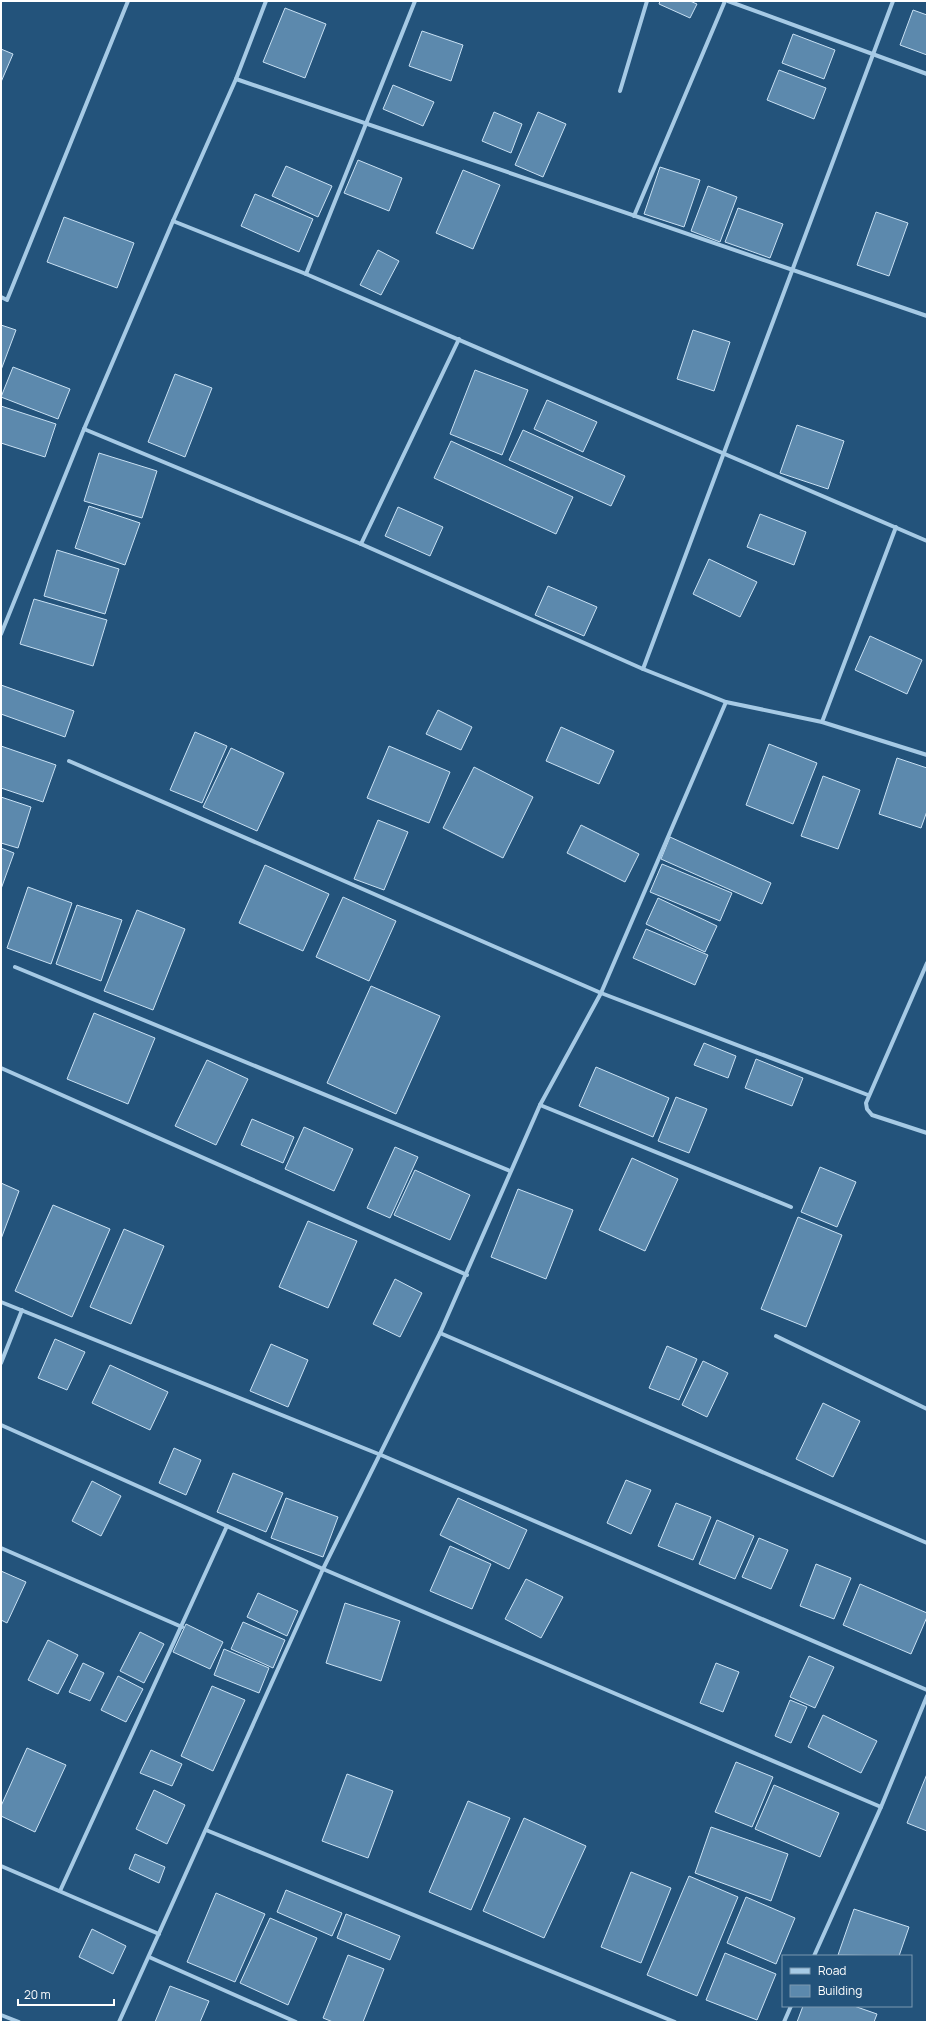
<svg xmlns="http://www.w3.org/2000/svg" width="928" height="2023" font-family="Manrope,sans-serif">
<rect width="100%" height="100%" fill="#23537b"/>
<g fill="#5c89ad" stroke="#c9e1f4">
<path d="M660 1H690L697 4 690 18 659 4Z"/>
<path d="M285 8 326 24 305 78 263 62Z"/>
<path d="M913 10 927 15V55L900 45Z"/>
<path d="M422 31 463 45 451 81 409 66Z"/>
<path d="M793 34 835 50 824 79 782 63Z"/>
<path d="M1 49 13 54 1 82Z"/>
<path d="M779 70 826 88 814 119 767 100Z"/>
<path d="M393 85 434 102 423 126 383 109Z"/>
<path d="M494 112 522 124 511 153 482 141Z"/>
<path d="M538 112 566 124 543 177 515 165Z"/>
<path d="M358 160 402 178 389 211 344 193Z"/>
<path d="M286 166 332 186 318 217 272 196Z"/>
<path d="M660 167 700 180 684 227 644 214Z"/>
<path d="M463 170 500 185 473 249 436 233Z"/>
<path d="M708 186 737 197 720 242 691 231Z"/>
<path d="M255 194 313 219 299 252 241 226Z"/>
<path d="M738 208 783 224 770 258 725 242Z"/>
<path d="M876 212 908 223 889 276 857 265Z"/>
<path d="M64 217 134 243 117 288 47 262Z"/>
<path d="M378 250 399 261 381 295 360 285Z"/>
<path d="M1 325 16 330 1 370Z"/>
<path d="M693 330 730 342 714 391 677 379Z"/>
<path d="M13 367 70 389 58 419 1 397Z"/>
<path d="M475 370 528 390 502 455 450 434Z"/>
<path d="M175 374 212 388 185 457 148 442Z"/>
<path d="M547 400 597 422 583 452 534 429Z"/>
<path d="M1 406 56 424 45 457 1 443Z"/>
<path d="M797 425 844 441 828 489 780 473Z"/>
<path d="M523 430 625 476 611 506 509 460Z"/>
<path d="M451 441 573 497 556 534 434 478Z"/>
<path d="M99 453 157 471 142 518 84 501Z"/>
<path d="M89 506 140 523 125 565 75 548Z"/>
<path d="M398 507 443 527 430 556 385 536Z"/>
<path d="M760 514 806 532 794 565 747 547Z"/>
<path d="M57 550 119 569 105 614 44 596Z"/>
<path d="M709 559 757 582 740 617 693 594Z"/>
<path d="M548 586 597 607 584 636 535 615Z"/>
<path d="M34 599 107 620 93 666 20 644Z"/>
<path d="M870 636 922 660 907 694 855 670Z"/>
<path d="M1 685 74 711 65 737 1 714Z"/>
<path d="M438 710 472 727 461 750 426 734Z"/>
<path d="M561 727 614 751 599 784 546 761Z"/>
<path d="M195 732 227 746 202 803 170 790Z"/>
<path d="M769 744 817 763 793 824 746 805Z"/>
<path d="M1 746 56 765 43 802 1 788Z"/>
<path d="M389 746 450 772 429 823 367 798Z"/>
<path d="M231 748 284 773 257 831 203 807Z"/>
<path d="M897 758 927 768V811L921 828 879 814Z"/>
<path d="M474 767 533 797 503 858 443 828Z"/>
<path d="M823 776 860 790 838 849 801 836Z"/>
<path d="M1 797 31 807 18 848 1 843Z"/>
<path d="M378 820 408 832 384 890 354 879Z"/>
<path d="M581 825 639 854 625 882 567 853Z"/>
<path d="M670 837 771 883 762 904 661 859Z"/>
<path d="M1 848 14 853 1 889Z"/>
<path d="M662 864 732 893 720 921 650 892Z"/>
<path d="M265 865 329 894 303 951 239 923Z"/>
<path d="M28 887 72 903 51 964 7 948Z"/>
<path d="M343 897 396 921 369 981 316 957Z"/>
<path d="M658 898 717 926 705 952 646 924Z"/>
<path d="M77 905 122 920 101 981 56 964Z"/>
<path d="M137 910 185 929 153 1010 104 991Z"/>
<path d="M646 929 708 955 695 985 633 958Z"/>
<path d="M371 986 440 1016 396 1114 327 1083Z"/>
<path d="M94 1013 155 1038 128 1104 67 1079Z"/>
<path d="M704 1043 736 1056 728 1078 694 1065Z"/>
<path d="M756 1059 803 1078 792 1106 745 1088Z"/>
<path d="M207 1060 248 1079 216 1145 175 1126Z"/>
<path d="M596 1067 669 1098 653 1137 579 1106Z"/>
<path d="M676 1097 707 1109 689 1153 658 1141Z"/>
<path d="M252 1119 294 1137 283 1163 241 1145Z"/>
<path d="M304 1127 353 1149 334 1191 285 1169Z"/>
<path d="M395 1147 418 1157 390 1218 367 1208Z"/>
<path d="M632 1158 678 1179 645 1251 599 1230Z"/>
<path d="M820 1167 856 1182 837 1227 801 1212Z"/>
<path d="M415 1170 470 1195 450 1240 394 1215Z"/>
<path d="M1 1183 19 1191 1 1239Z"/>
<path d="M518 1189 573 1210 546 1279 491 1257Z"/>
<path d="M53 1205 110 1229 72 1317 15 1291Z"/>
<path d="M798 1217 842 1235 806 1327 761 1309Z"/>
<path d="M308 1221 357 1241 328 1308 279 1287Z"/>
<path d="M124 1229 164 1246 131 1324 90 1307Z"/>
<path d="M395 1279 422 1293 400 1337 373 1324Z"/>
<path d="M55 1339 85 1352 67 1390 38 1378Z"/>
<path d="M271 1344 308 1360 288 1407 250 1391Z"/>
<path d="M667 1346 697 1359 679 1400 649 1388Z"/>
<path d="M703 1361 728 1373 707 1417 682 1405Z"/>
<path d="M110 1365 168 1392 150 1430 92 1403Z"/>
<path d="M823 1403 860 1421 833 1477 796 1459Z"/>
<path d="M174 1448 201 1460 186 1495 159 1483Z"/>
<path d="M233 1473 283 1493 266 1532 217 1512Z"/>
<path d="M626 1480 651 1490 631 1534 607 1523Z"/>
<path d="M92 1481 121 1496 101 1536 72 1521Z"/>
<path d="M286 1498 338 1517 323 1557 271 1538Z"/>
<path d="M458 1498 527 1530 509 1569 440 1535Z"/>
<path d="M676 1503 711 1517 693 1560 658 1546Z"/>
<path d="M717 1520 754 1536 735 1579 699 1564Z"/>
<path d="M759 1538 788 1550 771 1589 742 1577Z"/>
<path d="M450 1546 491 1564 472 1609 430 1591Z"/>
<path d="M816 1564 851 1578 834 1619 800 1606Z"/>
<path d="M1 1571 26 1582 7 1623 1 1620Z"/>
<path d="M526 1579 563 1597 541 1638 505 1619Z"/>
<path d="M860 1584 927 1613V1617L911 1654 843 1625Z"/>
<path d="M258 1593 298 1611 287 1636 247 1617Z"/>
<path d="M345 1603 400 1621 381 1681 326 1663Z"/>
<path d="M243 1622 285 1640 273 1668 231 1649Z"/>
<path d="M186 1624 223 1642 210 1669 173 1652Z"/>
<path d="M140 1632 164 1644 144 1683 120 1671Z"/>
<path d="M48 1640 78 1655 58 1694 28 1680Z"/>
<path d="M224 1649 269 1668 259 1693 214 1675Z"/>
<path d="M809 1656 834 1667 815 1708 790 1697Z"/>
<path d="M83 1663 104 1673 90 1701 69 1692Z"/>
<path d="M716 1663 739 1672 723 1712 700 1703Z"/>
<path d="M118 1676 143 1689 126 1722 101 1710Z"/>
<path d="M212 1686 245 1700 213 1771 181 1756Z"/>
<path d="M790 1700 807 1707 791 1743 775 1736Z"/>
<path d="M823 1715 877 1741 861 1773 808 1747Z"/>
<path d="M27 1748 66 1765 35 1832 1 1816V1806Z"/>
<path d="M151 1750 182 1764 172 1786 140 1773Z"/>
<path d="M736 1762 773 1777 752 1827 715 1812Z"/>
<path d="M347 1774 393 1791 368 1858 322 1841Z"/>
<path d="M927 1774V1831L907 1823Z"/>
<path d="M774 1785 839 1813 820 1857 755 1829Z"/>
<path d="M154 1790 185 1805 167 1844 136 1829Z"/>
<path d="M468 1801 510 1818 471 1910 429 1892Z"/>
<path d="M524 1818 586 1846 544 1938 483 1911Z"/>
<path d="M711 1827 788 1854 771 1901 695 1873Z"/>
<path d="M135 1854 165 1867 159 1883 129 1869Z"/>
<path d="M631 1872 671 1888 641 1963 601 1947Z"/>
<path d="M689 1876 738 1897 697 1996 647 1975Z"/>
<path d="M286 1890 342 1913 332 1936 277 1912Z"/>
<path d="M216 1893 265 1914 235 1982 187 1962Z"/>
<path d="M746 1897 795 1918 776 1964 727 1943Z"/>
<path d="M854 1909 909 1927 899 1956 838 1955Z"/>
<path d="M346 1914 400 1936 390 1960 337 1938Z"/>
<path d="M270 1918 317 1938 288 2005 240 1983Z"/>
<path d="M92 1929 126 1946 113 1974 79 1957Z"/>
<path d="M725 1953 776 1974 757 2020 706 2000Z"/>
<path d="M348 1955 384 1969 363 2022H333L323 2018Z"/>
<path d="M170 1986 209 2001 200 2022H155Z"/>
<path d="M803 2006H854L877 2014 874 2022H797Z"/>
</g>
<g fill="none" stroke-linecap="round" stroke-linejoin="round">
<g stroke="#a6cae5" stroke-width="4">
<path d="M728 1 927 74"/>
<path d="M236 79 927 316"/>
<path d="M620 91 647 1"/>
<path d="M634 216 725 1"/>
<path d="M173 221 306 274 927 541"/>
<path d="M306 274 415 1"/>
<path d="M1 297 7 300 128 1"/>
<path d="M84 429 361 544 643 669 726 702 822 722 927 755"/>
<path d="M361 544 459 339"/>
<path d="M1 634 84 429 173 221 236 79 266 1"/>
<path d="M643 669 893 1"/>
<path d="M822 722 896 527"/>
<path d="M69 761 601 993 868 1095"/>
<path d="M927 963 866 1103 867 1109 872 1115 927 1133"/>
<path d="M15 967 510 1171"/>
<path d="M1 1068 467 1275"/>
<path d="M540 1105 791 1207"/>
<path d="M1 1302 381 1455 927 1690"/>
<path d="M440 1333 927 1543"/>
<path d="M776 1336 927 1409"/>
<path d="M1 1363 22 1310"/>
<path d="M1 1425 323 1569 881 1807"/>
<path d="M1 1548 182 1627"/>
<path d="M206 1830 675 2022"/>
<path d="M1 1866 159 1934"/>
<path d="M60 1891 227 1526"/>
<path d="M814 1956 881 1807 927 1696"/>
<path d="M149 1957 296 2022"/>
<path d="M1 2015 19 2022"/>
<path d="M119 2022 323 1569 440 1333 540 1105 601 993 726 702"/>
<path d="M784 2022 791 2006"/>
</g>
</g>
<rect width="928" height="2023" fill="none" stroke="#ffffff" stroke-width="4"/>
<rect x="782" y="1955" width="130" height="52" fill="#23537b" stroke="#7b98b0"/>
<rect x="790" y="1968" width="20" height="6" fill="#a6cae5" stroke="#7b98b0"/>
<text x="818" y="1975" font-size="12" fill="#ffffff">Road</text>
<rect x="790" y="1985" width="20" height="12" fill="#5c89ad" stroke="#7b98b0"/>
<text x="818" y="1995" font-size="12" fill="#ffffff">Building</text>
<path d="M18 1999v6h96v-6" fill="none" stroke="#ffffff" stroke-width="2"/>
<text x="24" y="1999" font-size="12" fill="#ffffff" stroke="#23537b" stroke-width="3" paint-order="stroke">20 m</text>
</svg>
